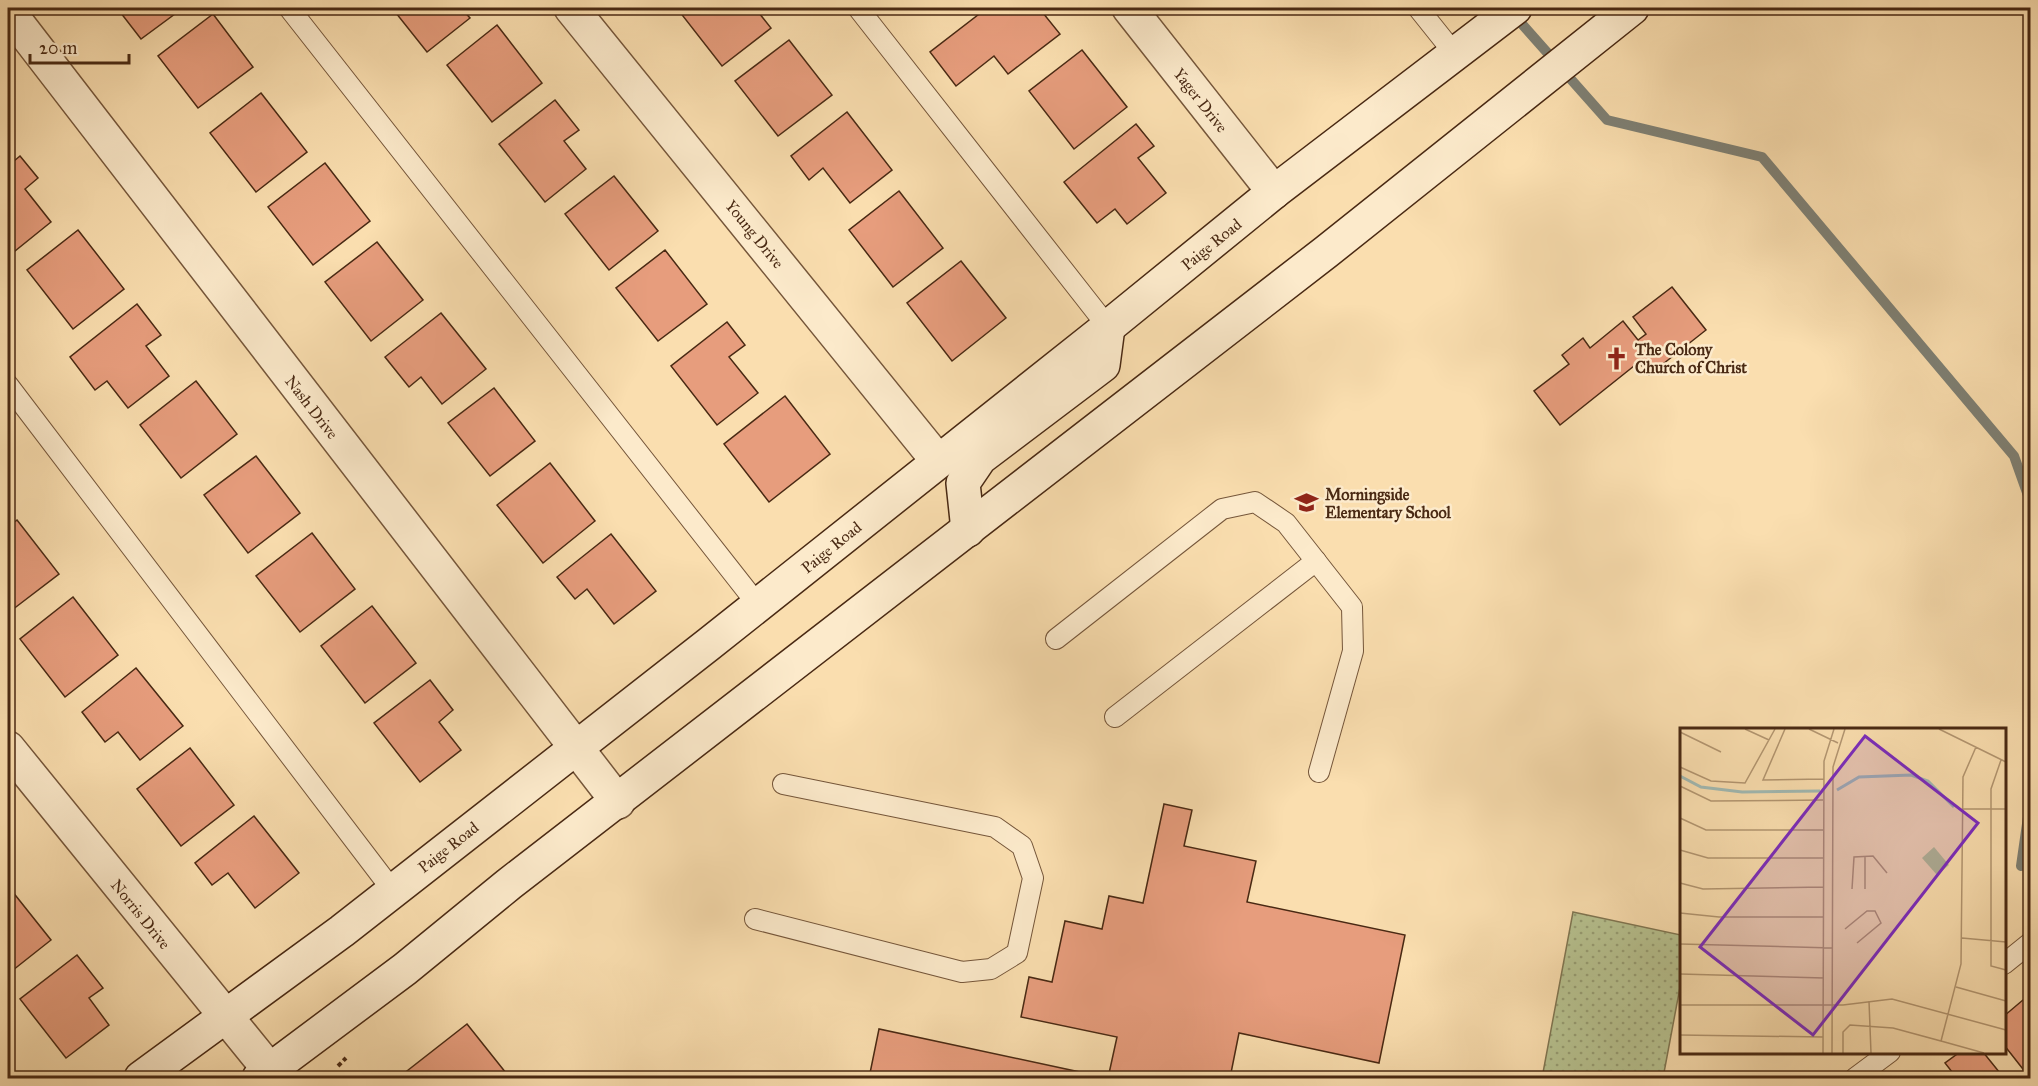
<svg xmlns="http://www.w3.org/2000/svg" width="2038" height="1086" font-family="'IM FELL Great Primer',serif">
<defs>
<pattern id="park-dots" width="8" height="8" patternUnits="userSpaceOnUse" patternTransform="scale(1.5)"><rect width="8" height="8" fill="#b7c290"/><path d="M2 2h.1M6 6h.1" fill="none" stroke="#979e74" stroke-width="1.8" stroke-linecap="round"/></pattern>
</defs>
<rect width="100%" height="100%" fill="#fadeaf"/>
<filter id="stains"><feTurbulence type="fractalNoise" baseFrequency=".00333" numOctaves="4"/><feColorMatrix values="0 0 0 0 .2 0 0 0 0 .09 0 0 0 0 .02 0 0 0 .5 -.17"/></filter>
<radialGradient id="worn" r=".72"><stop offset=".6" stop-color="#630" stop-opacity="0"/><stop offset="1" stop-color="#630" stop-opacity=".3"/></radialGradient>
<path fill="url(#park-dots)" stroke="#807652" stroke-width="1.5" d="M1573 912 1681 935V982L1663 1078H1542Z"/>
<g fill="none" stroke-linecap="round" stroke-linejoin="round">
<g stroke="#7e8074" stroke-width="10">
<path d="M1513 14 1607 120 1762 157 2014 456 2030 501"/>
<path d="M2021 866 2030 803"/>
</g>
</g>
<g fill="#e79d7d" stroke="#492913" stroke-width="1.5">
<path d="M117 8H183L141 39Z"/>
<path d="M392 8H461L470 18 427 52Z"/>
<path d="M683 8H755L771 28 722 66 679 11Z"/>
<path d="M987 8H1039L1060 34 1008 74 994 56 956 86 930 52Z"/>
<path d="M213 14 253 67 198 108 158 56Z"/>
<path d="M497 25 542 83 492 122 447 65Z"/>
<path d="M789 40 832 95 778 136 735 81Z"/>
<path d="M1082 50 1127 107 1074 149 1029 91Z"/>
<path d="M261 93 307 152 256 192 210 133Z"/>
<path d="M555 100 579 130 564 141 586 169 545 202 499 144Z"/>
<path d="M847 112 892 170 850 203 823 168 809 180 791 156Z"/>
<path d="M1136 124 1154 146 1138 158 1166 193 1127 224 1115 209 1097 223 1064 182Z"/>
<path d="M20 156 38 178 25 189 51 222 10 255 8 166Z"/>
<path d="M325 163 370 221 313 265 268 207Z"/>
<path d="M614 176 658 231 609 270 565 214Z"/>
<path d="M899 191 943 248 893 287 849 230Z"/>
<path d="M78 230 124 289 73 329 27 270Z"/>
<path d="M377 242 423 300 371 341 325 282Z"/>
<path d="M665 250 707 304 658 341 616 288Z"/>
<path d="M961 261 1006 318 952 361 907 303Z"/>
<path d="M1672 287 1706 330 1649 375 1639 362 1560 425 1534 391 1569 364 1562 355 1583 338 1590 348 1623 321 1638 340 1646 334 1633 317Z"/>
<path d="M137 304 161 335 146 346 169 376 128 408 107 381 95 390 70 357Z"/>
<path d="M441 313 486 369 442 404 421 377 409 387 385 357Z"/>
<path d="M727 322 745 345 729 357 758 393 717 425 671 366Z"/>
<path d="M196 381 237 434 181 478 140 425Z"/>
<path d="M494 388 535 441 490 476 448 423Z"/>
<path d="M785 396 830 454 769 502 724 444Z"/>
<path d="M256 456 300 513 248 553 204 495Z"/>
<path d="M550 463 595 521 543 563 497 505Z"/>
<path d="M17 520 59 574 12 610 8 604V527Z"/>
<path d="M312 533 355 589 300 632 256 576Z"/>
<path d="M611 534 656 591 614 624 587 589 575 599 557 577Z"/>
<path d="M73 597 118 655 65 697 20 639Z"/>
<path d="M372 606 416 663 365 703 321 646Z"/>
<path d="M136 668 183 726 140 760 118 732 105 742 82 712Z"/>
<path d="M430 680 453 710 439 722 461 750 420 782 374 723Z"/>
<path d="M190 748 234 805 181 846 137 789Z"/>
<path d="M1164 804 1192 810 1184 846 1256 861 1247 902 1405 935 1379 1063 1239 1033 1230 1078H869L879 1029 1108 1078 1117 1037 1021 1017 1029 977 1052 982 1065 921 1102 929 1109 896 1143 903Z"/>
<path d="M254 816 299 873 255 908 228 873 212 885 195 863Z"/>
<path d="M12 891 51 940 8 974V894Z"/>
<path d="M77 955 103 988 89 998 109 1025 66 1058 20 999Z"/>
<path d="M2030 994V1078L2004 1045V1016Z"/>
<path d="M467 1024 510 1078H398Z"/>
<path d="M1960 1052H1983L2004 1078H1954L1956 1077 1945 1063Z"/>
</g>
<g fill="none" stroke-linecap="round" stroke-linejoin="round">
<defs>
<g id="service">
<path d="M289 8 758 605"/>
<path d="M858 8 1108 327"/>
<path d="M1418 8 1454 53"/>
<path d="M8 385 393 891"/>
<path d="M1056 639 1222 509 1255 502 1286 523 1352 607 1353 651 1319 772"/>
<path d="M1115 717 1316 561"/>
<path d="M755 919 962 972 991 969 1017 953 1033 878 1022 846 995 827 783 784"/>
<path d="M2004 964 2030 943"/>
<path d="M1855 1078 1890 1052"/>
</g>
<g id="minor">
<path d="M571 8 938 461"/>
<path d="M1129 8 1274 192"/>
<path d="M8 748 276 1078"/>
</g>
<path id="tertiary" d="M8 11 618 802"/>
<g id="secondary">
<path d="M968 530 963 483 980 458 1103 365 1108 327"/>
<path d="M141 1078 342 931 709 644 1108 327 1274 192 1515 8"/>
<path d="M259 1078 405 969 509 884 1326 252 1632 8"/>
</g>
</defs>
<use href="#service" stroke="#75563a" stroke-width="22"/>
<use href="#minor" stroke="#75563a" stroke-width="36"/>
<use href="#tertiary" stroke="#75563a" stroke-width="36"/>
<use href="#secondary" stroke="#492913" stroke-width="36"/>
<path stroke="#492913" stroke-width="4" stroke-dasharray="4.5 3" stroke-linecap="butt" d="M338 1066 346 1058"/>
<use href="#service" stroke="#fceacb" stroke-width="20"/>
<use href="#minor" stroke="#fceacb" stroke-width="33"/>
<use href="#tertiary" stroke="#fceacb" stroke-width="33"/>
<use href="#secondary" stroke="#fceacb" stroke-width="33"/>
</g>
<defs>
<symbol id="church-bare" viewBox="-9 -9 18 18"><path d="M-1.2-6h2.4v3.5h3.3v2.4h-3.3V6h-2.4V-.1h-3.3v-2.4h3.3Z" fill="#8f2418" stroke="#fceacb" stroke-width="2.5" paint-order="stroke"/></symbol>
<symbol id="school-bare" viewBox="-9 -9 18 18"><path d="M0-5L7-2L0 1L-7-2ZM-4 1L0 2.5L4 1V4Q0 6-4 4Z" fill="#8f2418" stroke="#fceacb" stroke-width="2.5" paint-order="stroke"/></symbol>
</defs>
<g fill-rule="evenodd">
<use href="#church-bare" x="1600" y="342" width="33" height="33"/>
<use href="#school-bare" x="1290" y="486" width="33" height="33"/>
</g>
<g text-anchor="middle" stroke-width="5" stroke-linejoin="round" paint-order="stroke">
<g font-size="16" fill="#492913" stroke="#fceacb">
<text transform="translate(1201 100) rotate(52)" y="6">Yager Drive</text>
<text transform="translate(755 234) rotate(51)" y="6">Young Drive</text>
<text transform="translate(1211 244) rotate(-39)" y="6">Paige Road</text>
<text transform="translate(312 407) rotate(52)" y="6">Nash Drive</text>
<text transform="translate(831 547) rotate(-39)" y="6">Paige Road</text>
<text transform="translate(448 847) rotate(-38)" y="6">Paige Road</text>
<text transform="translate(141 914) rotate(51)" y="6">Norris Drive</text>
</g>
<g font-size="16" font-weight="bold" fill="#492913" stroke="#fceacb" text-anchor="start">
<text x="1635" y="355">The Colony<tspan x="1635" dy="18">Church of Christ</tspan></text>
<text x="1325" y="500">Morningside<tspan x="1325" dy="18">Elementary School</tspan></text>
</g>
</g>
<g transform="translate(1680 728)">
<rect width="326" height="326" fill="#fadeaf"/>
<path d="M254 119 269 137 257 147 242 130Z" fill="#b7c290"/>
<path fill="none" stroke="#a1bab4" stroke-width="3" d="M0 48 21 59 62 64 140 63M157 62 179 49 231 47 248 53 274 79"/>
<path fill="none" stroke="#b39671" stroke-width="1.5" d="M65 1 89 12M105 1 83 52 144 51M129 1 158 15M259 1 326 34M0 4 41 24M321 32 311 61V238L326 242M0 39 31 53 65 55 95 1M0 58 31 73 143 72M282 81H326M0 90 26 102H143M0 122 28 130H144M185 128V161M0 155 23 161 144 159M172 161 174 129 193 128 207 145M0 185 39 189H144M165 201 187 183H195L201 195 177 215M282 210 326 214M0 216 153 220M0 246 144 250M276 259 326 273M189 273 191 325M0 277H163L212 271 326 302M0 307 143 309M261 313 304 325M143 325 144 33 154 1M152 325 153 39 165 1M163 325V304L170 297 213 300 261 313 281 236 283 49 296 19"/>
<path fill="#7b2cbf" fill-opacity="0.15" stroke="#7b2cbf" stroke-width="3" d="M185 8 298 95 133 307 20 219Z"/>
<rect width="326" height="326" fill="none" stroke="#492913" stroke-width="3"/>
</g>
<rect width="2038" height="1086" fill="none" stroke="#fadeaf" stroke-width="30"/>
<rect x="9" y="9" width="2020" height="1068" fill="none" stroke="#492913" stroke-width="3"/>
<rect x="15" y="15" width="2008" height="1056" fill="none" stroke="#492913" stroke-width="1.5"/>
<path d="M30 54v9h99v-9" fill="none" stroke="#492913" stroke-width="3"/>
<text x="39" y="54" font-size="18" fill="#492913" stroke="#fceacb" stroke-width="4.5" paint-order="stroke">20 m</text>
<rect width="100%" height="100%" filter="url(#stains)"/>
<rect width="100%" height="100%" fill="url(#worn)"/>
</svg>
